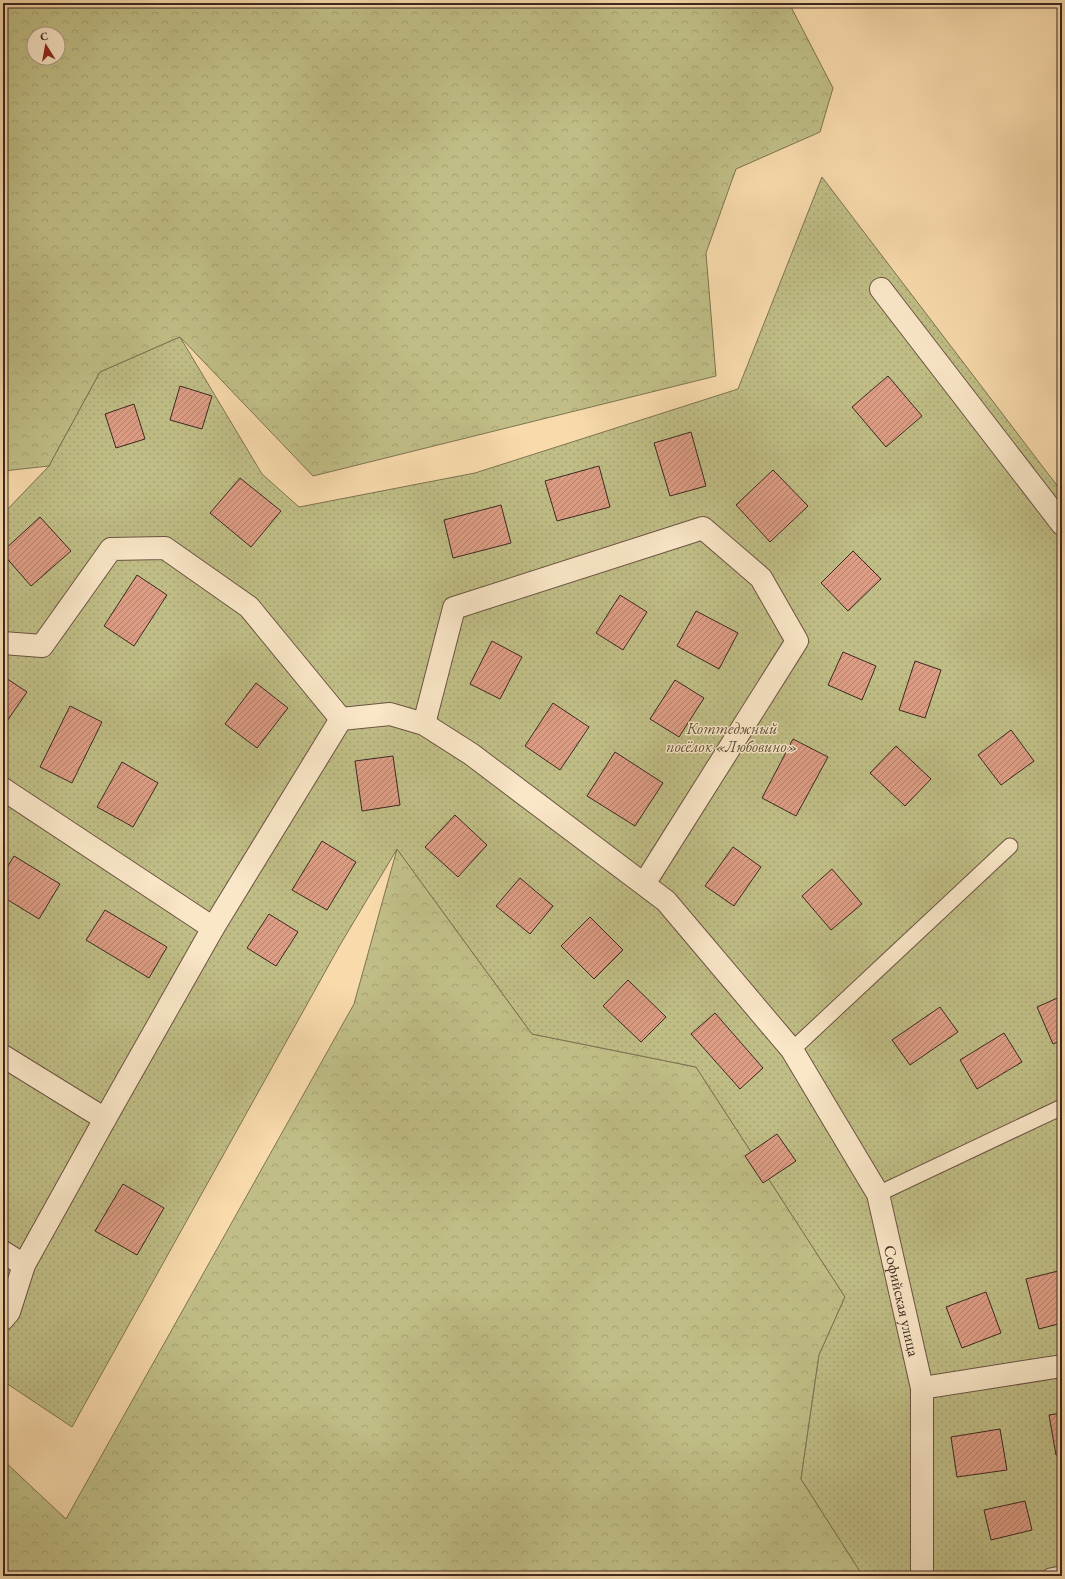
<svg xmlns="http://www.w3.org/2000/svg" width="1065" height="1579" font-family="'EB Garamond',serif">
<defs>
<pattern id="forest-crowns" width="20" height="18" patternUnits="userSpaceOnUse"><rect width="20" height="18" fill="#c0be86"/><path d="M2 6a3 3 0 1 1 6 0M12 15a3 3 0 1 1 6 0" fill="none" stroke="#a6a373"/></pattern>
<pattern id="garden-dots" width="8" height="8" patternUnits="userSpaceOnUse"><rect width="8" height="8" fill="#c0be86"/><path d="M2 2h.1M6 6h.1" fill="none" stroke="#a6a373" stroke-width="1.8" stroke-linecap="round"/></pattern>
<pattern id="building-hatch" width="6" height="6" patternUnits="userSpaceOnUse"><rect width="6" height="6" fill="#dd9d84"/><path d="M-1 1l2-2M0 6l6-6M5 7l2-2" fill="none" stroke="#b4806c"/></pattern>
</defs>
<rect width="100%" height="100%" fill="#f8daab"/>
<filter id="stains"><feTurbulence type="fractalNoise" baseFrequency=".005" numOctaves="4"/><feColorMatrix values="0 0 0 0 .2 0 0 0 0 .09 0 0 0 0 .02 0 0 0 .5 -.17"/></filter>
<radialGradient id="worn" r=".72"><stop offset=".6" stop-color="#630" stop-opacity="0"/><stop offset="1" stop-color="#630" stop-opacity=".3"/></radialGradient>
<g fill="url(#forest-crowns)" stroke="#7e7353" fill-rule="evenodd">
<path d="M3 3H789L833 88 820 132 736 169 706 253 716 376 313 476 180 337 100 372 49 466 3 471ZM34 34H58V58H34Z"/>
<path d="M397 849 532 1034 696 1067 845 1297 819 1355 801 1479 863 1576H3V1460L66 1519 354 1004Z"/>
</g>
<path fill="url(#garden-dots)" stroke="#7e7353" d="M822 177 1062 492V1576H863L801 1479 819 1355 845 1297 696 1067 532 1034 397 849 340 945 72 1427 3 1381V514L49 466 100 372 180 337 262 474 299 507 475 473 738 389Z"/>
<g fill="url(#building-hatch)" stroke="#3c2820">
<path d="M888 376 922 416 886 447 852 407Z"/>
<path d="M180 386 212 396 202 429 170 420Z"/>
<path d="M134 404 145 439 116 448 105 414Z"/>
<path d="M691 432 706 486 670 496 654 443Z"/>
<path d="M599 466 610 507 557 521 545 481Z"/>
<path d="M773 470 808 506 770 542 736 505Z"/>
<path d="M240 478 281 511 251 547 210 513Z"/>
<path d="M501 505 511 543 453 558 444 520Z"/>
<path d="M40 517 71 551 31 586 3 554V551Z"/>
<path d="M853 551 881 579 848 611 821 583Z"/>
<path d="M137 575 167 595 134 646 104 626Z"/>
<path d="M620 595 647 612 623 650 596 633Z"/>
<path d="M696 611 738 633 719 669 677 646Z"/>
<path d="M492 641 522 657 500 699 470 684Z"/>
<path d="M843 652 876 666 862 700 828 685Z"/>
<path d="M915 661 941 670 925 718 899 710Z"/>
<path d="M3 676 27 692 3 727Z"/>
<path d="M675 680 704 698 679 737 650 719Z"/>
<path d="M256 683 288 708 257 748 225 724Z"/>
<path d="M553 703 589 727 560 770 525 746Z"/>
<path d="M70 706 102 722 72 783 40 767Z"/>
<path d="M1011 730 1034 761 1001 785 978 755Z"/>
<path d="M793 739 828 757 796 816 762 798Z"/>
<path d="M896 746 931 779 905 806 870 773Z"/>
<path d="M615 752 663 783 635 826 587 796Z"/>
<path d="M393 756 400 805 362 811 355 761Z"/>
<path d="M122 762 158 783 133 827 97 807Z"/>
<path d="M455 815 487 845 458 877 425 847Z"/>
<path d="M322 841 356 862 327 910 292 890Z"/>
<path d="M733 847 761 867 734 906 705 886Z"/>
<path d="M14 856 60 884 39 919 3 897V874Z"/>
<path d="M832 869 862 904 831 930 802 896Z"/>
<path d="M520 878 553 906 530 934 496 906Z"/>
<path d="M105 910 167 947 149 978 86 940Z"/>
<path d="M269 914 298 932 276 966 247 948Z"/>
<path d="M590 917 623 950 594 979 561 946Z"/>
<path d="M628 980 666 1017 641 1042 603 1006Z"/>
<path d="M1062 996V1040L1053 1044 1037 1007Z"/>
<path d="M940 1007 958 1032 910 1065 892 1040Z"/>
<path d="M715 1013 763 1068 740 1089 691 1034Z"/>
<path d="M1004 1033 1022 1062 977 1089 960 1060Z"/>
<path d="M777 1134 796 1161 763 1183 745 1156Z"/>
<path d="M123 1184 164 1208 137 1255 95 1231Z"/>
<path d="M1062 1270V1323L1039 1329 1026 1279Z"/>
<path d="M986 1292 1001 1333 962 1348 946 1307Z"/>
<path d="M1062 1413V1454L1056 1455 1049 1415Z"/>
<path d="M1000 1429 1007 1470 957 1477 951 1437Z"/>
<path d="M1025 1501 1032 1530 991 1540 984 1510Z"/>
</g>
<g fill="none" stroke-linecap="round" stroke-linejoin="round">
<defs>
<g id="lane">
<path d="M792 1050 1010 846"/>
<path d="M878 1194 1062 1107"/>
<path d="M1050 1576 1060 1574"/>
</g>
<g id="street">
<path d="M881 289 1062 524"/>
<path d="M3 643 42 646 111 549 165 548 249 607 341 719"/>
<path d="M424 724 454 608 703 528 761 578 797 641 644 884"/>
<path d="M3 789 213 928"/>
<path d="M3 1056 105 1119"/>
<path d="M3 1252 24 1265"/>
<path id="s1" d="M3 1319 9 1312 24 1265 105 1119 213 928 341 719 390 714 424 724 471 754 666 901 792 1050 878 1194 922 1388V1576"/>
<path d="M922 1388 1062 1366"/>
</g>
</defs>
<use href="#lane" stroke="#6b5443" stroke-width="17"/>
<use href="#street" stroke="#6b5443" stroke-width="24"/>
<use href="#lane" stroke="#fae7c8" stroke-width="15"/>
<use href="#street" stroke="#fae7c8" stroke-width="22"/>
</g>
<g text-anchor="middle" stroke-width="3" stroke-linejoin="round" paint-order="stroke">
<g font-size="16" font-style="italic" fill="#5d4e3a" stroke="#fae7c8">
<text x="732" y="734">Коттеджный<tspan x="732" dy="18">посёлок «Любовино»</tspan></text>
</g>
<g font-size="16" fill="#3c2820" stroke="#fae7c8">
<text dy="6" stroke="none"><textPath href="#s1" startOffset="1547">Софийская улица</textPath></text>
</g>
</g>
<rect width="1065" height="1579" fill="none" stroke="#f8daab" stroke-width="16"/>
<rect x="4" y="4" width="1057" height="1571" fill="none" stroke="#3c2820" stroke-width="2"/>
<rect x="8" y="8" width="1049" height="1563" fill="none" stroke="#3c2820"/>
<g transform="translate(46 46) rotate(349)"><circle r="19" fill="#fae7c8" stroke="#ae9b85"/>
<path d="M0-3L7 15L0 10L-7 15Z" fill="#8f2418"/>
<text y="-6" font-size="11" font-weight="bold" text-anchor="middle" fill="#3c2820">С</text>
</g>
<rect width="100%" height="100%" filter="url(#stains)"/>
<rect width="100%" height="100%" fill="url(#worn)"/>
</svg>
